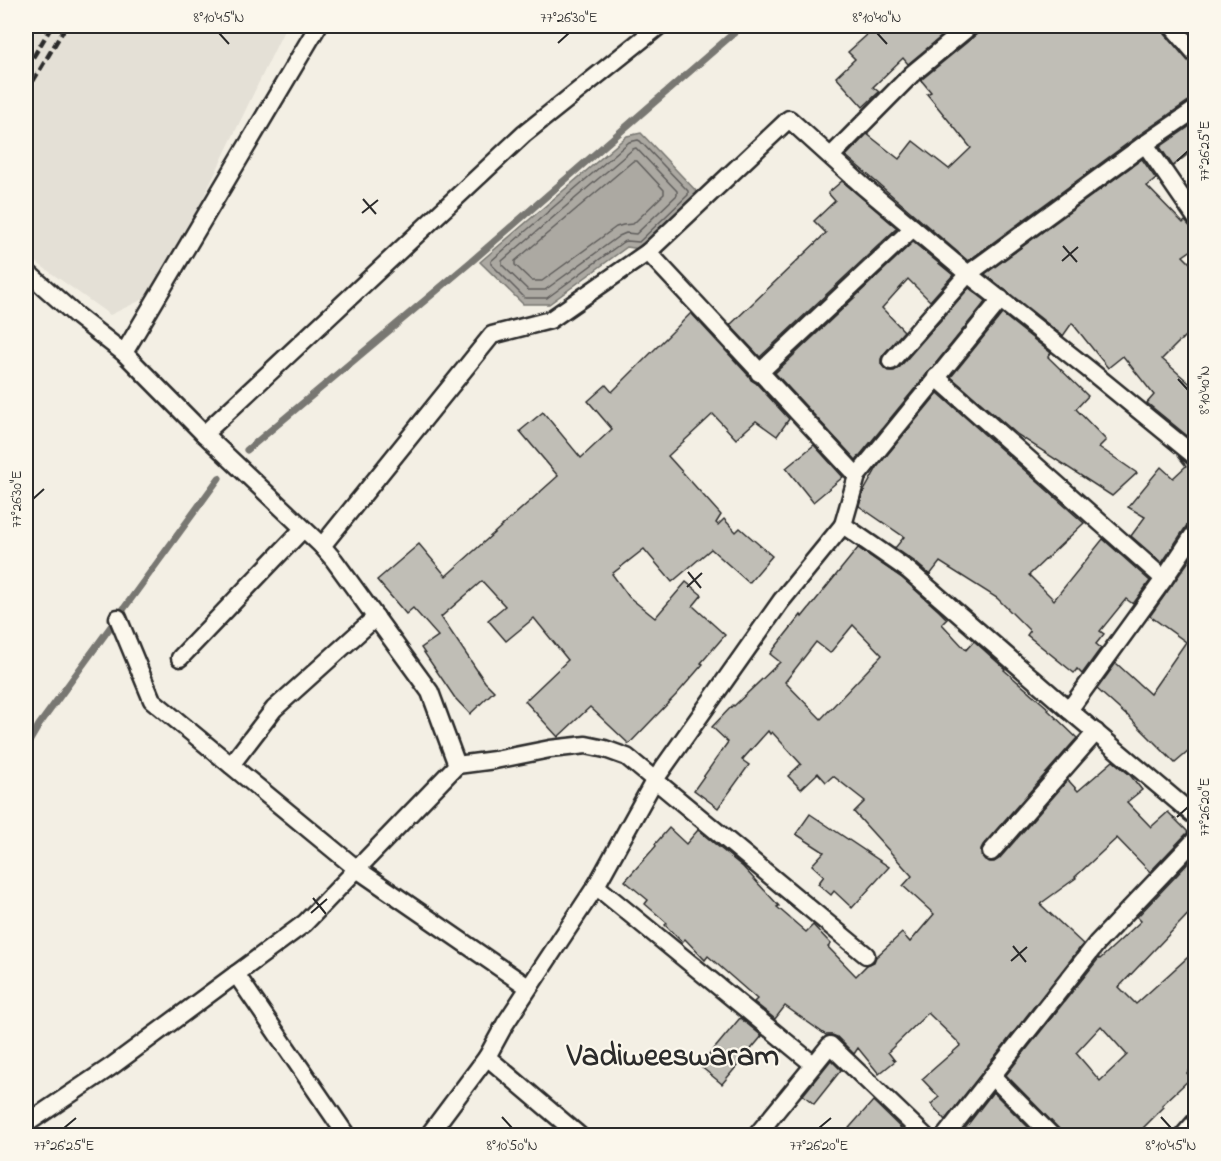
<svg xmlns="http://www.w3.org/2000/svg" width="1221" height="1161" font-family="'Indie Flower',sans-serif">
<rect width="100%" height="100%" fill="#f3efe4"/>
<filter id="ink" filterUnits="userSpaceOnUse"><feTurbulence type="fractalNoise" baseFrequency=".0167" numOctaves="2"/><feDisplacementMap in="SourceGraphic" scale="12" xChannelSelector="R" yChannelSelector="G"/><feConvolveMatrix kernelMatrix="1 2 1 2 8 2 1 2 1" color-interpolation-filters="sRGB"/></filter>
<g filter="url(#ink)">
<path fill="#e4e0d6" d="M26 26H286L158 292 110 315 26 255Z"/>
<path fill="#aca9a2" stroke="#787772" stroke-width="1.5" d="M641 133 698 193 640 249 627 247 549 304H523L480 262 627 136Z"/>
<g fill="none" stroke-linecap="round" stroke-linejoin="round">
<g stroke="#5f5d5b" stroke-width="1.5">
<path d="M638 140 640 141 688 191V195L639 242 627 241 623 242 547 298H525L491 264V261L629 142Z"/>
<path d="M636 148 677 191V195L636 234 626 233 619 236 545 290H528L502 265V261L633 149Z"/>
<path d="M633 161H637L664 190V194L633 224 623 225 616 227 542 281H532L515 265V261Z"/>
</g>
<g stroke="#787772" stroke-width="7">
<path d="M247 450 473 260 742 26"/>
<path d="M26 747 39 725 219 478"/>
</g>
</g>
<g fill="#c0beb6" stroke="#2b2b2b" stroke-width="1.5" fill-rule="evenodd">
<path d="M877 26H954L908 64 903 58 873 87 879 92 863 107 836 77 855 59 848 52Z"/>
<path d="M980 26H1012L1018 34 1028 26H1162L1164 33 1188 61 1196 64V99L1190 100 1139 135 968 261 846 156 867 134 899 159 913 141 949 169 971 148 927 94 931 92 921 80 977 34 980 30Z"/>
<path d="M1196 122V148L1173 166 1160 147Z"/>
<path d="M1142 159 1156 179 1147 186 1183 223 1185 221 1196 233V247L1183 256 1196 269V325L1162 359 1196 389V443L1147 403 1154 395 1123 356 1108 368 1072 323 1063 336 985 274Z"/>
<path d="M842 181 897 228 760 357 730 325 826 233 814 221 835 201 828 193Z"/>
<path d="M913 242 953 275 930 301 908 279 882 308 904 331 883 355 881 359V364L885 369 888 371H894L899 368 969 288 986 301 932 368 928 371 926 375 856 460 775 373Z"/>
<path d="M691 313 749 376 751 380 756 383 789 419 777 436 756 421 736 439 713 414 668 456 721 515 716 523 718 525 724 519 736 532 740 528 772 556 749 583 711 549 672 582 644 549 612 574 629 597 655 618 686 582 702 595 693 606 725 635 701 663 703 664 677 694 629 744 590 707 558 737 525 701 568 660 534 618 506 641 488 620 505 606 482 581 441 617 485 682 494 691 470 714 455 698 421 648 438 636 413 608 406 614 377 580 419 544 446 576 558 476 520 431 543 412 581 458 612 429 588 401 606 385 612 392Z"/>
<path d="M1002 314 1051 353 1048 357 1088 396 1076 409 1106 440 1099 447 1137 473 1112 496 1018 435 951 377Z"/>
<path d="M938 393 1084 523 1029 575 1054 600 1103 539 1150 581 1133 604 1126 599 1100 631 1104 634 1096 644 1101 648 1082 674 1077 669 1074 673 1027 635 1030 631 997 598 940 562 930 575 914 561 895 548 904 537 859 506 864 491 878 466Z"/>
<path d="M814 445 843 477 813 502 786 468Z"/>
<path d="M1178 456 1189 465 1196 467V521L1191 522 1187 525 1162 563 1131 536 1145 517 1128 507 1161 467 1173 478 1186 466Z"/>
<path d="M858 548 902 578 939 611 947 619 942 624 966 650 974 641 1005 669 1004 670 1049 709 1048 710 1077 738 983 845 981 849V855L985 860 990 862H994L999 859 1068 780 1078 791 1113 761 1130 775 1142 790 1127 802 1151 827 1168 812 1188 832 1150 872 1117 838 1075 877 1076 878 1040 904 1083 944 945 1120 931 1104 939 1097 922 1079 961 1045 928 1013 888 1052 895 1061 879 1074 858 1048 854 1054 837 1037 832 1035H826L785 1006 775 1019 754 1002 757 999 708 956 705 960 685 939 682 942 665 925 667 923 645 904 648 900 625 881 656 846 655 844 669 828 686 844 698 830 743 867 779 906 777 907 806 932 813 925 831 944 828 947 856 976 867 965 874 962 876 957 902 933 910 942 934 914 903 886 912 876 854 812 865 801 833 776 826 782 818 773 801 789 788 776 801 764 772 732 770 734 768 731 742 760 749 765 718 808 694 790 728 742 712 727 733 705 734 706 780 662 770 654 801 615 802 617ZM853 625 882 655 821 719 785 682 816 642 830 653Z"/>
<path d="M1196 551V745L1175 763 1126 714V715L1097 689 1116 663 1150 694 1186 642 1150 616Z"/>
<path d="M810 814 889 867 852 908 834 891 831 895 818 884 824 876 812 865 824 852 796 834Z"/>
<path d="M1196 855V906L1119 987 1136 1004 1196 950V1064L1187 1073 1191 1078 1162 1105 1164 1107 1135 1136H1062L1059 1129 1006 1075 1099 958 1100 959 1141 921 1137 917ZM1101 1026 1127 1055 1100 1081 1076 1053Z"/>
<path d="M740 1018 762 1036 722 1084 700 1066Z"/>
<path d="M831 1060 841 1070 814 1104 803 1095Z"/>
<path d="M993 1092 1037 1136H959Z"/>
<path d="M873 1101 909 1136H842Z"/>
</g>
<g fill="none" stroke-linecap="round" stroke-linejoin="round">
<defs>
<g id="minor">
<path d="M1172 26 1196 54"/>
<path d="M1145 144 1196 218"/>
<path d="M831 156 912 74 970 26"/>
<path d="M648 252 789 119 863 186 968 274 1087 368 1196 457"/>
<path d="M26 271 78 317 124 353 204 434 322 546 334 560 430 692 457 765 495 760 550 749 586 745 605 749 627 757 866 955"/>
<path d="M124 353 318 26"/>
<path d="M891 361 968 274 1145 144 1196 109"/>
<path d="M759 373 913 228"/>
<path d="M936 377 1164 579"/>
<path d="M204 434 524 134 659 26"/>
<path d="M843 525 857 476 1001 299"/>
<path d="M322 546 492 335 550 320 648 252 857 476"/>
<path d="M118 618 152 700 357 869 528 987"/>
<path d="M180 658 303 529"/>
<path d="M1069 710 1164 579 1196 531"/>
<path d="M231 765 274 709 376 617"/>
<path d="M991 852 1096 732"/>
<path d="M596 886 813 1064"/>
<path d="M236 974 347 1136"/>
<path d="M487 1057 580 1136"/>
<path d="M992 1076 1052 1136"/>
<path d="M26 1124 112 1066 305 923 457 765"/>
<path d="M428 1136 487 1057 505 1024 596 886 654 781 781 601 843 525 908 570 1069 710 1196 817"/>
<path d="M756 1136 830 1045 925 1136"/>
<path d="M945 1136 1097 943 1196 839"/>
<path d="M1183 1136 1196 1121"/>
</g>
</defs>
<use href="#minor" stroke="#2b2b2b" stroke-width="21"/>
<use href="#minor" stroke="#fbf7ec" stroke-width="16"/>
<g stroke="#2b2b2b" stroke-width="4.5" stroke-dasharray="9 4.5" stroke-linecap="butt">
<path d="M26 69 52 26"/>
<path d="M26 93 66 26"/>
</g>
</g>
</g>
<path fill="none" stroke="#2b2b2b" stroke-width="2" d="M219 33 229 44M877 33 887 44M558 43 569 33M1177 161 1188 151M363 199 376 214M362 213 378 200M1063 246 1077 262M1062 261 1078 247M1178 379 1188 390M33 499 44 489M688 572 701 588M687 587 702 573M1177 817 1188 807M313 898 326 914M311 913 327 899M1013 946 1026 962M1011 961 1027 947M502 1117 512 1128M1161 1117 1171 1128M64 1128 76 1118M819 1128 831 1118"/>
<g text-anchor="middle" stroke-width="4.5" stroke-linejoin="round" paint-order="stroke">
<g font-size="32" font-weight="bold" fill="#2b2b2b" stroke="#fbf7ec">
<text x="673" y="1065">Vadiweeswaram</text>
</g>
</g>
<rect width="1221" height="1161" fill="none" stroke="#fbf7ec" stroke-width="66"/>
<rect x="33" y="33" width="1155" height="1095" fill="none" stroke="#2b2b2b" stroke-width="2"/>
<g font-size="15" text-anchor="middle" fill="#2b2b2b">
<text x="219" y="22">8°10'45"N</text>
<text x="569" y="22">77°26'30"E</text>
<text x="877" y="22">8°10'40"N</text>
<text transform="translate(1204 151) rotate(-90)" y="5">77°26'25"E</text>
<text transform="translate(1204 390) rotate(-90)" y="5">8°10'40"N</text>
<text transform="translate(16 499) rotate(-90)" y="5">77°26'30"E</text>
<text transform="translate(1204 807) rotate(-90)" y="5">77°26'20"E</text>
<text x="64" y="1150">77°26'25"E</text>
<text x="512" y="1150">8°10'50"N</text>
<text x="819" y="1150">77°26'20"E</text>
<text x="1171" y="1150">8°10'45"N</text>
</g>
</svg>
